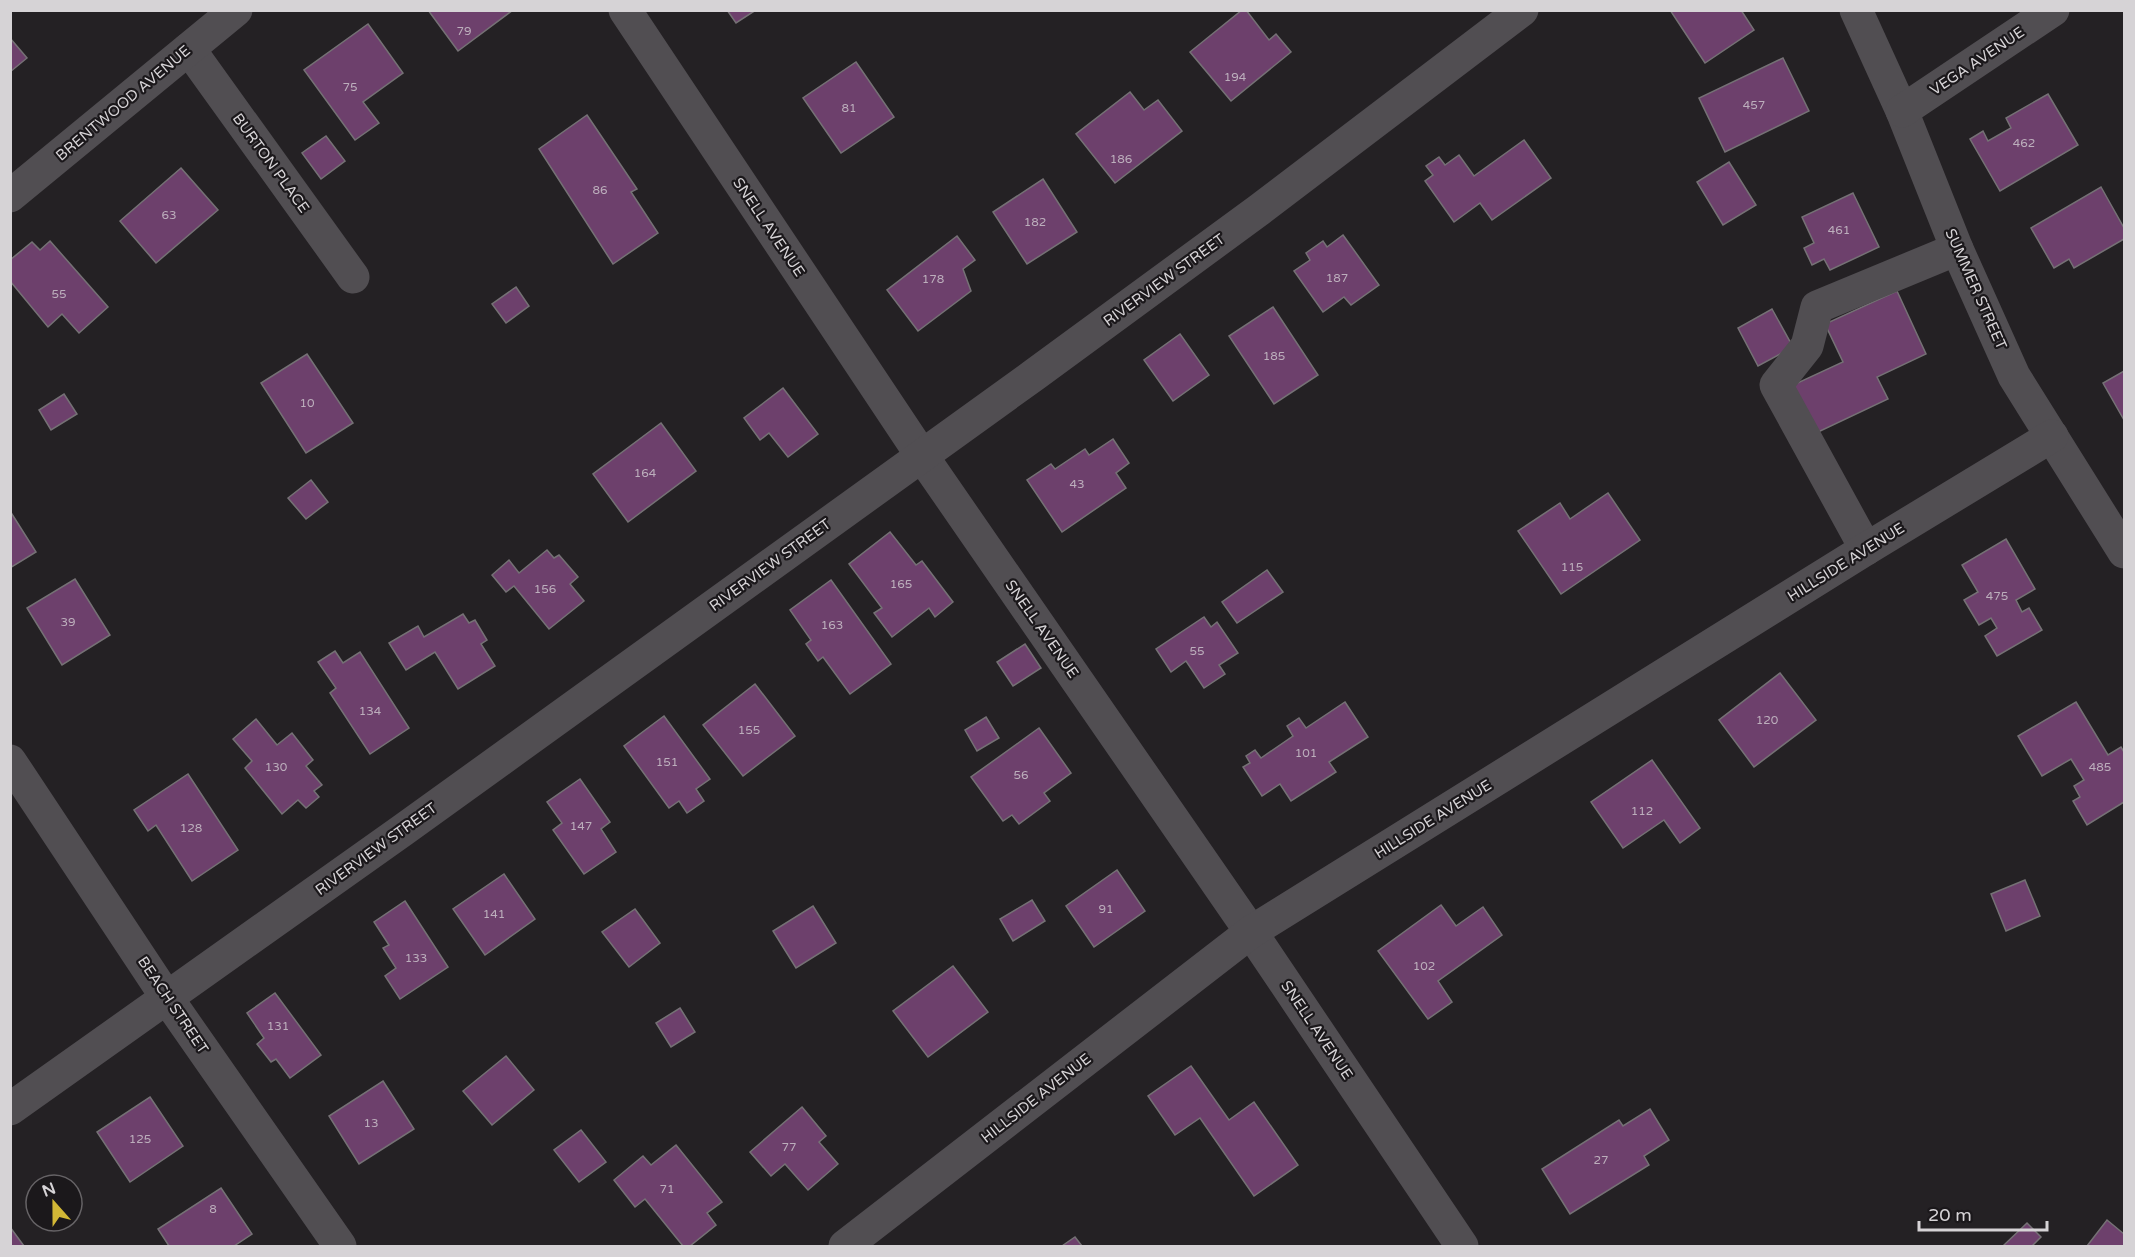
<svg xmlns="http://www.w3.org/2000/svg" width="2135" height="1257" font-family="'Varela Round',sans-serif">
<rect width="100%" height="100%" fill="#242124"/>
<g fill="#6d406c" stroke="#757175" stroke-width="1.5">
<path d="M428 10H513L458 51Z"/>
<path d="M727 10H756L736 23Z"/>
<path d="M1242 10H1246L1269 40 1276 34 1291 52 1231 101 1190 52Z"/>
<path d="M1670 10H1741L1754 30 1705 63Z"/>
<path d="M368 24 403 73 363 102 379 123 355 140 304 70Z"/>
<path d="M10 38 27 58 10 72Z"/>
<path d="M1783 58 1809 111 1725 152 1699 98Z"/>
<path d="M856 62 894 117 841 153 803 98Z"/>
<path d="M1130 92 1144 110 1158 100 1182 131 1115 183 1076 134Z"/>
<path d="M2048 94 2078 145 2000 191 1970 139 1983 131 1988 141 2011 128 2006 118Z"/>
<path d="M587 115 637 189 631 192 658 233 613 264 539 149Z"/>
<path d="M326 136 345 161 321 179 302 153Z"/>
<path d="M1524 140 1551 178 1492 220 1480 203 1454 222 1425 181 1433 175 1426 166 1439 157 1445 165 1459 155 1474 176Z"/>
<path d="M1729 162 1756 205 1723 225 1697 182Z"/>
<path d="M181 168 218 210 156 263 120 221Z"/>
<path d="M1043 179 1077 232 1027 264 993 212Z"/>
<path d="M2101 187 2124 228V239L2074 268 2069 259 2054 268 2031 228Z"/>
<path d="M1853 193 1879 247 1830 270 1824 259 1812 265 1804 248 1814 243 1802 217Z"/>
<path d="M1343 235 1379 285 1351 305 1344 297 1323 312 1294 271 1310 260 1306 253 1323 241 1327 247Z"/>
<path d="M957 236 975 260 963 269 971 291 918 331 887 290Z"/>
<path d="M50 241 108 307 79 333 62 314 48 327 10 281V260L32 242 40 250Z"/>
<path d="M516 287 529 306 506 323 492 304Z"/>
<path d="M1897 291 1926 354 1877 377 1888 399 1816 433 1793 385 1843 362 1825 324Z"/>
<path d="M1273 307 1318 375 1274 404 1229 336Z"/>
<path d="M1772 309 1793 347 1758 366 1738 328Z"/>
<path d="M1180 334 1209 375 1173 401 1144 360Z"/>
<path d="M307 354 353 423 306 453 261 383Z"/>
<path d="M2124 371V420L2103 383Z"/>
<path d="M783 388 818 434 788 457 769 433 760 440 744 418Z"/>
<path d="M64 394 77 414 51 430 39 410Z"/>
<path d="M661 423 696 471 628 522 593 474Z"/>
<path d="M1113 439 1129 463 1116 473 1126 488 1062 532 1027 480 1051 464 1055 469 1085 449 1089 455Z"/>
<path d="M311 480 328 502 306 519 288 498Z"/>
<path d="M1608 493 1640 540 1561 594 1518 531 1560 503 1570 519Z"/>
<path d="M10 511 36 552 10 568Z"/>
<path d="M890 532 916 565 922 561 953 602 935 617 929 608 892 637 874 613 882 608 849 564Z"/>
<path d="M2006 539 2035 589 2016 600 2022 612 2029 608 2042 630 1997 656 1985 636 1997 628 1991 618 1979 625 1964 600 1978 592 1962 565Z"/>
<path d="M547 550 554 558 559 555 578 577 570 584 584 601 549 629 514 586 506 592 492 575 509 560 519 573Z"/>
<path d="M1267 570 1283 592 1237 623 1222 602Z"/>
<path d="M75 579 110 635 62 665 27 608Z"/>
<path d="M831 580 891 664 850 694 823 657 818 661 806 644 811 640 790 610Z"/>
<path d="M463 614 469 623 475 620 487 640 481 644 495 666 458 689 435 652 406 670 389 643 418 626 424 637Z"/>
<path d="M1204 617 1211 627 1217 622 1238 653 1219 665 1225 674 1204 688 1186 661 1171 672 1156 649Z"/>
<path d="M1025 644 1041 668 1013 686 997 662Z"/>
<path d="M335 651 343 663 360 652 409 728 370 754 330 693 336 688 318 662Z"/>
<path d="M1780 673 1816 720 1754 767 1719 720Z"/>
<path d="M755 684 795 736 743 776 703 725Z"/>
<path d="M1345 702 1368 737 1329 762 1336 772 1291 801 1280 784 1262 796 1243 767 1250 763 1246 756 1255 750 1261 758 1293 736 1287 726 1299 718 1306 728Z"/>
<path d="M2076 702 2108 755 2121 747 2124 752V802L2087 825 2073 801 2080 797 2074 786 2084 780 2071 759 2042 776 2018 736Z"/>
<path d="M664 716 710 779 696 789 704 801 687 813 679 801 669 808 624 746Z"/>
<path d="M986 717 999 738 977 751 965 730Z"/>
<path d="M256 719 277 745 292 733 313 760 306 766 322 785 314 791 319 797 306 808 298 800 282 814 245 768 252 761 233 739Z"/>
<path d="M1039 728 1071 773 1044 793 1050 801 1019 824 1012 815 1003 821 971 777Z"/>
<path d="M1652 760 1700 828 1680 843 1664 820 1623 848 1591 802Z"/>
<path d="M188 774 238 850 192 881 156 825 148 831 134 810Z"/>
<path d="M580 779 610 822 601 829 616 852 584 874 553 830 562 823 547 802Z"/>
<path d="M1117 870 1145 911 1094 947 1066 906Z"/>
<path d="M504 874 535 919 485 955 453 909Z"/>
<path d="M2025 880 2040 916 2006 931 1991 894Z"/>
<path d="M1032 900 1045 921 1013 941 1000 919Z"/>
<path d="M405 901 448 967 400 999 385 976 396 968 383 948 389 945 374 922Z"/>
<path d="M1441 905 1456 926 1483 907 1502 935 1438 981 1452 1002 1428 1019 1378 951Z"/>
<path d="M813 906 836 943 796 968 773 931Z"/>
<path d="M635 909 660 943 629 967 602 932Z"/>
<path d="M953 966 988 1012 928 1057 893 1011Z"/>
<path d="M275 993 321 1055 290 1078 276 1059 271 1062 257 1044 264 1038 247 1013Z"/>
<path d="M680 1008 695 1032 671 1047 656 1023Z"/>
<path d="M506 1056 534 1090 492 1125 463 1091Z"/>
<path d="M1191 1066 1229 1120 1254 1102 1298 1165 1254 1196 1200 1118 1175 1135 1148 1096Z"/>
<path d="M383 1081 414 1129 359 1164 329 1116Z"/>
<path d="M150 1097 183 1146 130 1182 97 1132Z"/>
<path d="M802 1107 826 1136 819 1142 838 1164 808 1190 785 1164 771 1176 750 1152Z"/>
<path d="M1650 1109 1669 1140 1644 1156 1649 1165 1570 1214 1542 1169 1619 1120 1623 1126Z"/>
<path d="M581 1130 606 1162 579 1182 554 1150Z"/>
<path d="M676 1145 722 1202 707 1213 716 1225 690 1246H683L645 1199 635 1207 614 1180 643 1156 651 1165Z"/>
<path d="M221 1188 252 1234 234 1246H169L158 1229Z"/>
<path d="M2107 1220 2124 1234V1246H2087Z"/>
<path d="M2027 1223 2041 1237 2032 1246H2003Z"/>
<path d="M10 1227 24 1246H10Z"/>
<path d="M1075 1237 1082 1246H1062Z"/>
</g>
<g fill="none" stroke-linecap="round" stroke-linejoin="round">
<g stroke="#514e52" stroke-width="33">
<path d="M625 10 922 456 1251 932 1462 1246"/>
<path d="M1856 10 1902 111 1957 249 2014 376 2124 552"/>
<path d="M189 49 353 277"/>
<path d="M1902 111 2053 10"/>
<path d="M10 196 236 10"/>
<path d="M1866 549 1776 385 1807 346 1817 307 1957 249"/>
<path d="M10 761 167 998 340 1246"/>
<path d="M10 1109 403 830 1034 375 1259 210 1522 10"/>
<path d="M845 1246 1251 932 1866 549 2052 436"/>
</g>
</g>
<g text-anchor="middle" stroke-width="4.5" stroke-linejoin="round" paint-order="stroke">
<g font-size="12" fill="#bcaebc">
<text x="464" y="35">79</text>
<text x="1235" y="81">194</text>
<text x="350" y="91">75</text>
<text x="1754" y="109">457</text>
<text x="849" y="112">81</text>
<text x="2024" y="147">462</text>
<text x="1121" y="163">186</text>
<text x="600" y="194">86</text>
<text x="169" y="219">63</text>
<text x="1035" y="226">182</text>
<text x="1839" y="234">461</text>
<text x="1337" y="282">187</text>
<text x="933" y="283">178</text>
<text x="59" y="298">55</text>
<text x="1274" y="360">185</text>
<text x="307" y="407">10</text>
<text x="645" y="477">164</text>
<text x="1077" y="488">43</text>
<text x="1572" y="571">115</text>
<text x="901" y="588">165</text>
<text x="545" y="593">156</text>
<text x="1997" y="600">475</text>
<text x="68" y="626">39</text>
<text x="832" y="629">163</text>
<text x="1197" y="655">55</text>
<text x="370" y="715">134</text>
<text x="1767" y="724">120</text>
<text x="749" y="734">155</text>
<text x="1306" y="757">101</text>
<text x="667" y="766">151</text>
<text x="276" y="771">130</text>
<text x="2100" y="771">485</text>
<text x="1021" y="779">56</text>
<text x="1642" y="815">112</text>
<text x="581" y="830">147</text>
<text x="191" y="832">128</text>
<text x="1106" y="913">91</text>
<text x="494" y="918">141</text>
<text x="416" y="962">133</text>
<text x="1424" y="970">102</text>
<text x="278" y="1030">131</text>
<text x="371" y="1127">13</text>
<text x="140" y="1143">125</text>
<text x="789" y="1151">77</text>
<text x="1601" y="1164">27</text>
<text x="667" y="1193">71</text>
<text x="213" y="1213">8</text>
</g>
<g font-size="15" fill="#d6d3d6" stroke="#1b181b">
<text transform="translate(1977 61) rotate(-34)" y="5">VEGA AVENUE</text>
<text transform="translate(123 103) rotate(-40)" y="5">BRENTWOOD AVENUE</text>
<text transform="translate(271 163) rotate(54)" y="5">BURTON PLACE</text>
<text transform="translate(769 227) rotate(56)" y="5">SNELL AVENUE</text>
<text transform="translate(1164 280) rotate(-36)" y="5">RIVERVIEW STREET</text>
<text transform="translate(1976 289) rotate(66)" y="5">SUMMER STREET</text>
<text transform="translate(1846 562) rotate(-32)" y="5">HILLSIDE AVENUE</text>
<text transform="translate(770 565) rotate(-36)" y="5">RIVERVIEW STREET</text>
<text transform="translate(1042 629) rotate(55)" y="5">SNELL AVENUE</text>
<text transform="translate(1433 819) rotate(-32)" y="5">HILLSIDE AVENUE</text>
<text transform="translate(376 849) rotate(-36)" y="5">RIVERVIEW STREET</text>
<text transform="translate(173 1005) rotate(56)" y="5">BEACH STREET</text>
<text transform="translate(1317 1030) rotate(56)" y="5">SNELL AVENUE</text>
<text transform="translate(1036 1098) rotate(-38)" y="5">HILLSIDE AVENUE</text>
</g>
</g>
<rect width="2135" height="1257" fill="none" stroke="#d6d3d6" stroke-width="24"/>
<g transform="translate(54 1203) rotate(339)"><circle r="28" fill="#1b181b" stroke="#666366" stroke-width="1.5"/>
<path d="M0-4.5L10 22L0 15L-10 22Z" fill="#d2b736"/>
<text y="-9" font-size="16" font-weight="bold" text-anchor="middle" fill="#d6d3d6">N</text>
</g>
<path d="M1919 1221v9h128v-9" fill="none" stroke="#d6d3d6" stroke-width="3"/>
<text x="1928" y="1221" font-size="18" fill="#d6d3d6" stroke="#1b181b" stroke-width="4.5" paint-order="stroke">20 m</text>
</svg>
